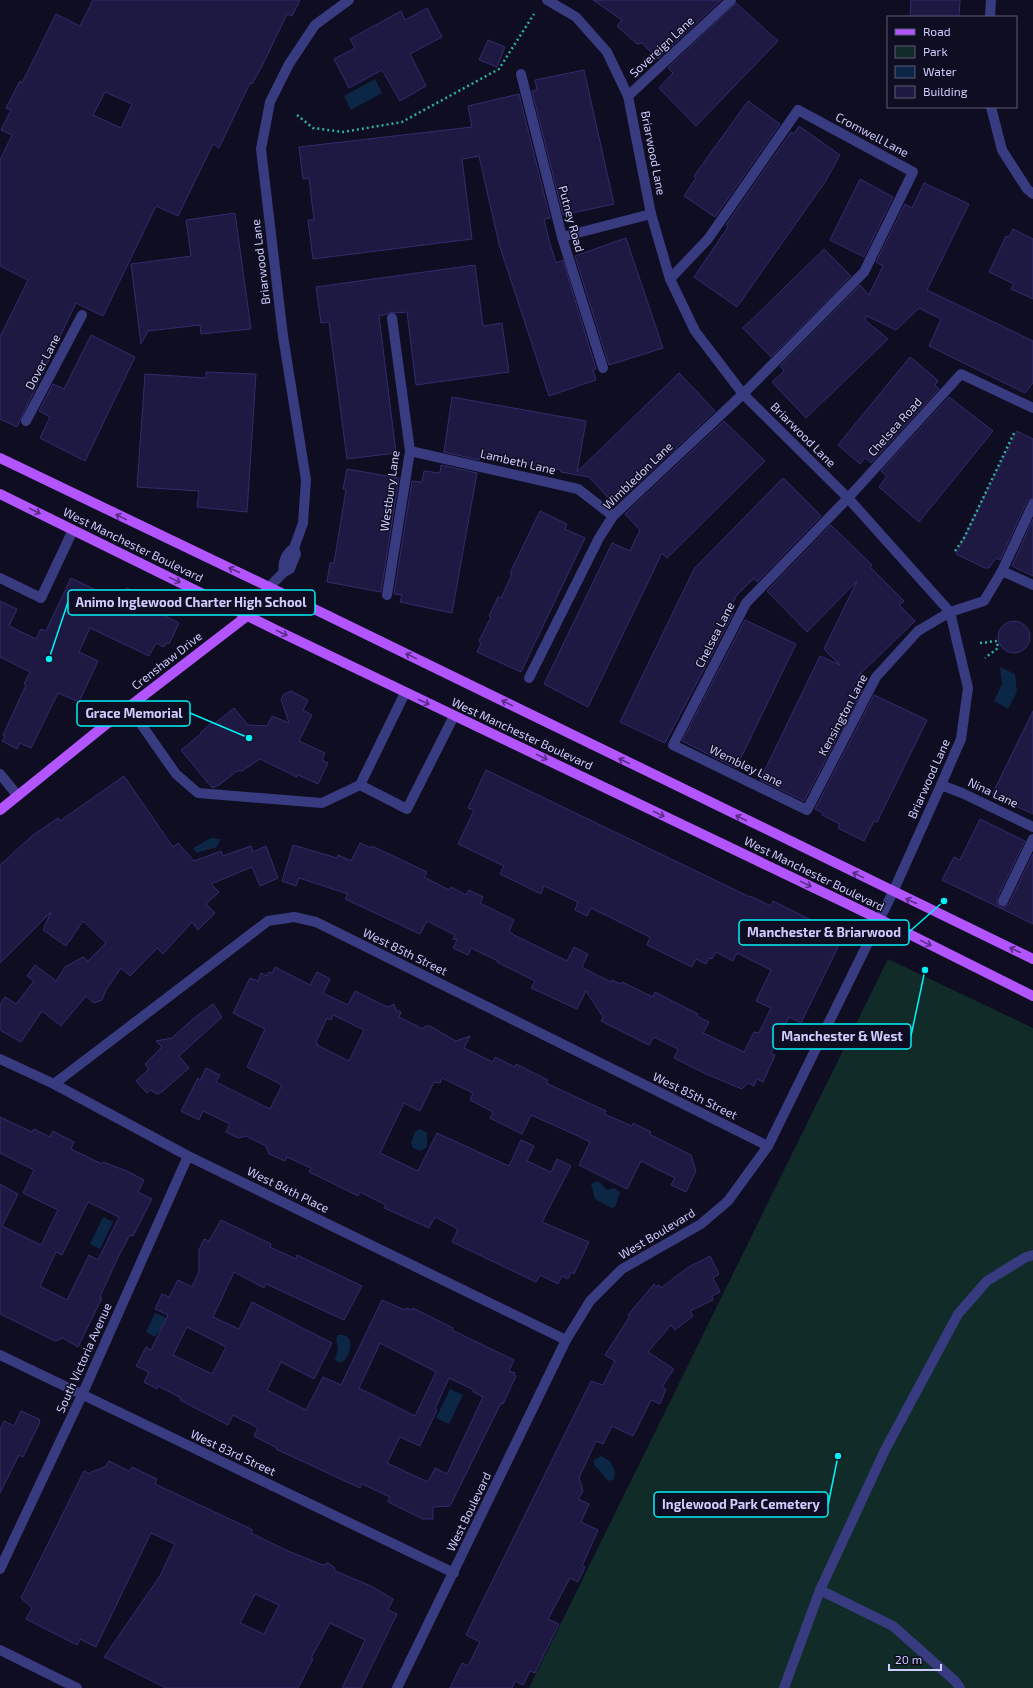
<svg xmlns="http://www.w3.org/2000/svg" width="1033" height="1688" font-family="'Exo 2',sans-serif">
<rect width="100%" height="100%" fill="#0f0d21"/>
<path fill="#102b28" d="M888 959 1033 1028V1688H529Z"/>
<g fill="#0c2646">
<path d="M375 79 382 93 351 110 344 96Z"/>
<path d="M1000 667 1015 674 1017 692 1008 709 994 701 1002 684Z"/>
<path d="M211 838 220 839 217 847 196 853 193 848Z"/>
<path d="M420 1129 427 1133V1147L421 1151 413 1148 411 1143 415 1132Z"/>
<path d="M598 1181 607 1190 614 1188 620 1192 615 1207 612 1208 595 1199 591 1184Z"/>
<path d="M103 1217 113 1222 100 1249 90 1244Z"/>
<path d="M155 1313 176 1322 160 1330 155 1337 146 1332Z"/>
<path d="M338 1335C356 1332 352 1357 341 1363L335 1360 338 1348 336 1338Z"/>
<path d="M450 1389 463 1395 449 1424 436 1418Z"/>
<path d="M601 1456 610 1461 615 1471 614 1479 609 1481C605 1479 599 1469 594 1465V1460Z"/>
</g>
<g fill="#1e1942" stroke="#332b6d" fill-rule="evenodd">
<path d="M93 0H300L292 16 287 14 262 66 252 84 250 83 219 148 213 144 178 216 156 206 103 316 76 303 17 427 0 419V337L28 280 0 266V160L12 135 1 130 11 110 6 108 20 81 22 83 56 14 80 26ZM105 92 132 104 121 128 93 115Z"/>
<path d="M593 0H721L658 59 642 43 637 44 617 26 622 20Z"/>
<path d="M911 0H960L959 17H910Z"/>
<path d="M736 3 778 41 696 126 659 88 673 73 668 68Z"/>
<path d="M427 8 442 37 410 54 426 86 400 101 382 70 349 88 334 59 355 48 350 39 401 11 405 20Z"/>
<path d="M488 40 505 47 497 67 479 60Z"/>
<path d="M584 70 614 204 563 215 532 91 537 90 535 80Z"/>
<path d="M519 94 550 218 544 219 549 240 556 263 563 260 596 369 593 370 596 380 549 396 499 244 479 156 462 159 472 239 313 259 308 220H314L309 178 303 179 299 147 472 127 468 106Z"/>
<path d="M748 101 780 124 715 217 684 196 696 178 694 176Z"/>
<path d="M799 126 840 155 825 182 737 307 694 277 728 227 726 225 791 132 794 134Z"/>
<path d="M860 179 893 197 864 257 830 240Z"/>
<path d="M924 183 969 204 927 290 1033 341V383L1025 393 929 346 941 319 919 308 896 330 867 316 865 320 888 339 806 418 772 382 784 371 780 366 860 285 869 295 883 266 876 262 905 204 912 208Z"/>
<path d="M235 213 251 329 201 334 200 325 148 331 141 344 131 264 191 256 186 220Z"/>
<path d="M1013 229 1033 239V299L1011 289 1014 284 989 272 1006 236 1009 237Z"/>
<path d="M626 238 663 348 609 365 575 256Z"/>
<path d="M824 249 851 276 771 357 743 328Z"/>
<path d="M475 265 483 326 502 323 509 372 416 385 407 312 396 313 391 312 387 314 379 316 396 453 347 459 329 322 321 323 316 287Z"/>
<path d="M91 335 135 357 85 461 40 438 50 417 39 411 53 384 64 389Z"/>
<path d="M910 357 934 377 938 381 935 385 939 389 871 463 865 458 860 464 838 445Z"/>
<path d="M206 372 256 374 247 512 197 507 199 491 137 487 145 374 206 378Z"/>
<path d="M679 373 715 411 615 505 589 477 561 472V470L480 455 479 460 444 452 452 397 586 421 577 472Z"/>
<path d="M949 397 993 431 919 522 879 487 887 476 881 471Z"/>
<path d="M724 421 765 461 667 558 662 553 588 707 544 684 612 543 630 551 640 530 625 514Z"/>
<path d="M1017 431 1033 439V498L1027 501 1000 560 996 558 989 568H985L956 554Z"/>
<path d="M441 465 477 473 452 613 400 602 402 595 394 594 412 481 422 482 424 471 440 473Z"/>
<path d="M347 469 399 478 381 592 327 582 330 563H334L346 490 343 489Z"/>
<path d="M783 478 821 516 757 582 754 578 736 596 729 612 733 614 665 743 620 722 694 569Z"/>
<path d="M540 511 567 524 565 529 585 538 521 672 477 652 481 643 479 641 491 617 489 616 498 597 501 598 512 574 510 573Z"/>
<path d="M1033 519V576L1012 566Z"/>
<path d="M831 525 872 565 870 567 904 601 899 605 915 621 858 676 865 679 860 688 863 689 804 801 760 780 820 656 840 665 824 649 857 581 807 632 767 591Z"/>
<path d="M71 578 113 598 117 590 124 594 127 588 169 608 165 616 179 623 169 644 166 643 164 647 156 643 149 656 90 628 79 652 98 661 79 702 58 693 31 748 20 743 17 749 2 741 5 736 3 735 26 685 24 684 30 672 0 657V601L17 609 9 626 36 639 41 629 46 631Z"/>
<path d="M745 620 796 644 736 768 682 741Z"/>
<circle cx="1014" cy="637" r="16"/>
<path d="M291 691 308 700 303 710 312 715 299 741 325 753 322 760 328 763 318 784 298 775 297 777 260 759 242 771H237L219 785 212 788 181 750 201 734 200 733 211 723 214 724 234 708 248 725 267 726 272 716 289 723 281 699 284 694Z"/>
<path d="M874 695 927 720 877 822 874 821 864 841 838 828 840 824 822 815 823 813 815 809Z"/>
<path d="M1033 711V814L992 795Z"/>
<path d="M486 770 750 897V896L771 906 773 901 835 932 839 938 838 947 801 1023 789 1017 771 1053 775 1055 763 1082 757 1079 754 1086 748 1083 742 1089 706 1074 674 1058 678 1049 654 1037 649 1045 601 1021 603 1017 586 991 577 1009 531 988 535 981 497 962 498 961 471 948 468 955 453 948 457 940 453 939 455 935 427 921 420 934 345 899 348 894 299 878 296 886 282 881 293 845 337 858 338 855 351 861 360 843 371 848 372 846 427 872 424 877 449 890 451 887 466 895 469 890 483 897 480 903 514 920 509 931 514 935 567 961 574 947 588 954 582 967 587 970 611 982 612 980 621 984 622 982 653 997 655 992 698 1014 697 1016 709 1022 703 1033 744 1052 754 1032 759 1033 771 1008 756 1001 771 970 737 953 733 961 716 952 712 959 709 958 706 964 696 959 692 967 647 945 650 937 591 908 587 916 575 910 578 902 544 886 541 894 500 874 504 866 458 844 474 810 468 808Z"/>
<path d="M124 776 173 847 178 843 194 861 221 851 223 856 251 846 253 852 266 846 278 878 260 886 252 867 211 884 219 892 206 904 215 913 198 930 192 922 163 954 157 948 130 976 121 968 106 990 102 1000 94 1003 86 996 61 1026 42 1011 21 1042 0 1030V1005L5 997 16 1004 34 981 27 976 35 965 56 981 65 967 83 957 88 961 106 943 83 921 66 946 43 930 51 912 0 963V865L33 835 58 818 60 821Z"/>
<path d="M980 819 1025 841 997 898V902L1000 907H1004L1009 904 1033 854V924L942 880 954 857 960 860Z"/>
<path d="M275 967 310 985 317 972 330 979 323 993 348 1005 355 991 383 1005 388 1007 394 1004 396 1010 401 1012 399 1017 423 1029 425 1026H430L456 1041 470 1036 464 1048 493 1062 495 1057 515 1067 516 1064 548 1080 546 1083 606 1111 604 1114 632 1126 633 1123 651 1132 649 1134 691 1155 696 1171 686 1192 671 1185 675 1178 641 1161 627 1189 579 1165 590 1142 580 1137 531 1115 522 1134 490 1118 493 1112 470 1100 473 1093 442 1078 440 1083 434 1082 420 1111 404 1103 380 1153 418 1171 437 1133 509 1166 521 1140 534 1146 527 1161 551 1172 557 1159 571 1166 542 1222 589 1242 574 1274 571 1272 568 1279 562 1276 558 1284 540 1275 536 1282 452 1242 458 1229 435 1217 429 1228 384 1208 386 1205 360 1192 358 1196 330 1182 309 1172 311 1168 287 1157 285 1161 269 1154 266 1146 246 1136 238 1138 226 1132 230 1124 203 1111 199 1120 181 1111 198 1078 200 1081 206 1068 220 1075 216 1082 270 1109 282 1085 247 1067 265 1029 233 1013 250 978 258 981 261 973 266 976 269 972 272 973ZM333 1015 364 1030 349 1061 317 1045 318 1044 316 1042 327 1018 331 1020Z"/>
<path d="M213 1004 222 1017 179 1056 189 1068 163 1091 158 1094 150 1090 147 1093 136 1081 149 1069 145 1064 162 1047 156 1041 172 1038 194 1018Z"/>
<path d="M0 1117 32 1132 34 1129 50 1137 53 1131 74 1142 71 1149 102 1164 103 1162 127 1171 144 1180 138 1192 152 1199 133 1236 130 1235 119 1255 100 1297 102 1298 78 1347 63 1338 55 1341 0 1314V1184L18 1194 2 1226 41 1245 58 1210 23 1193 34 1170 0 1153ZM88 1202 119 1217 98 1260 89 1255 67 1300 40 1286 56 1252 62 1255Z"/>
<path d="M221 1220 263 1240 271 1244 270 1247 296 1259 297 1255 362 1286 344 1320 266 1284 264 1288 234 1272 213 1317 239 1329 252 1302 332 1343 314 1379 281 1362 267 1390 306 1410 323 1377 341 1385 382 1300 405 1310 406 1308 412 1310 413 1308 453 1328 452 1330 514 1360 509 1371 515 1373 514 1375 516 1376 503 1404 501 1403 450 1506 433 1507V1519H423L388 1502 390 1497 362 1484 360 1488 276 1449 277 1448 254 1436 258 1428 233 1415 228 1425 180 1400 181 1398 158 1386 157 1389 144 1382 149 1372 136 1366 146 1347 151 1350 168 1315 155 1309 162 1294 169 1297 178 1280 192 1287 199 1272V1250L204 1239 209 1241ZM187 1327 226 1347 212 1374 173 1355ZM380 1343 436 1372 415 1416 359 1388ZM449 1378 474 1390 473 1392 483 1397 447 1474 435 1468 428 1482 387 1463 400 1437 420 1446 437 1410 435 1409Z"/>
<path d="M710 1256 719 1274 713 1278 720 1292 712 1296 713 1300 690 1311 693 1316 675 1330 671 1325 648 1352 674 1369 662 1387 666 1389 660 1404 651 1400 633 1436 612 1426 603 1444 596 1441 579 1478 583 1491 578 1499 589 1504 581 1522 598 1530 582 1566 585 1567 578 1582 570 1578 548 1619 559 1624 535 1673 530 1671 523 1685 515 1681 512 1688H450L462 1663 468 1666 480 1642 466 1635 482 1602 591 1381 603 1385 615 1361 605 1355 630 1316 628 1315 654 1284 656 1287 659 1285 661 1288 687 1268Z"/>
<path d="M21 1411 39 1419 40 1422 23 1457 19 1455 0 1493V1430L4 1421 14 1426Z"/>
<path d="M109 1461 129 1471 132 1467 157 1479 155 1484 253 1530 251 1533 288 1551 323 1565 328 1563 334 1567 335 1571 371 1586 393 1599 388 1610 397 1614 361 1688H342L365 1640 330 1623 311 1658 313 1659 298 1688H166L104 1657 160 1576 175 1544 151 1533 96 1647 80 1639 77 1645 26 1619 32 1608 21 1598 84 1471 90 1474 91 1472 105 1467ZM255 1594 279 1605 264 1634 240 1623Z"/>
</g>
<g fill="none" stroke-linecap="round" stroke-linejoin="round">
<g stroke="#2eb19f" stroke-width="2.5" stroke-dasharray="2 3" stroke-linecap="butt">
<path d="M297 115 313 128 343 132 402 122 499 69 534 14"/>
<path d="M955 551 964 538 1015 431"/>
<path d="M980 643 997 641 998 648 985 658"/>
</g>
<g stroke="#383b80" stroke-width="10">
<path d="M990 17 991 0"/>
<path d="M521 74 562 237 603 368"/>
<path d="M628 96 731 0"/>
<path d="M991 107 1002 150 1027 189 1033 194"/>
<path d="M562 237 651 214"/>
<path d="M1033 408 961 374 848 498 746 603 673 745 807 810 876 677 918 631 950 612 984 601 1002 571 1033 504"/>
<path d="M26 421 82 315"/>
<path d="M410 451 578 489 613 516"/>
<path d="M294 548 296 554 290 569 284 572C282 563 286 553 294 548L303 523 306 480 283 336 261 149 270 102 289 64 315 25 349 0"/>
<path d="M1002 571 1033 585"/>
<path d="M0 578 41 598 73 530"/>
<path d="M269 587 284 572"/>
<path d="M387 595 410 451 392 318"/>
<path d="M529 678 599 538 613 516 743 394 864 272 913 172 798 110 708 239 670 279"/>
<path d="M129 707 176 774 198 793 322 803 360 785 405 693"/>
<path d="M0 774 18 796"/>
<path d="M360 785 407 809 454 716"/>
<path d="M941 785 962 793 1033 827"/>
<path d="M1003 901 1033 839"/>
<path d="M0 1059 54 1084 188 1156 566 1340"/>
<path d="M54 1084 268 921 294 917 316 922 768 1146"/>
<path d="M0 1355 454 1573"/>
<path d="M0 1569 82 1395 188 1156"/>
<path d="M820 1590 893 1626 955 1681 960 1688"/>
<path d="M0 1650 77 1688"/>
<path d="M397 1688 566 1340 590 1301 622 1269 701 1224 728 1201 768 1146 893 892 941 785 961 739 968 688 950 612 848 498 743 394 695 331 670 279 651 214 628 96 607 52 576 17 547 0"/>
<path d="M784 1688 820 1590 885 1450 958 1314 987 1281 1026 1257 1033 1255"/>
</g>
<g stroke="#b255fe" stroke-width="10">
<path d="M0 458 269 587 1033 959"/>
<path d="M0 494 278 631 879 919 1033 996"/>
<path d="M0 810 104 726 247 616 269 587"/>
</g>
</g>
<defs><path id="oneway-shaft" d="M-6 0H5M1.5-3L5.5 0L1.5 3" fill="none" stroke-width="1.6" stroke-linecap="round" stroke-linejoin="round"/></defs>
<g stroke="#582d84">
<use href="#oneway-shaft" transform="translate(35 511) rotate(26)"/>
<use href="#oneway-shaft" transform="translate(121 517) rotate(-154)"/>
<use href="#oneway-shaft" transform="translate(234 570) rotate(-155)"/>
<use href="#oneway-shaft" transform="translate(175 580) rotate(26)"/>
<use href="#oneway-shaft" transform="translate(282 633) rotate(26)"/>
<use href="#oneway-shaft" transform="translate(411 656) rotate(-154)"/>
<use href="#oneway-shaft" transform="translate(424 702) rotate(25)"/>
<use href="#oneway-shaft" transform="translate(507 703) rotate(-154)"/>
<use href="#oneway-shaft" transform="translate(542 757) rotate(26)"/>
<use href="#oneway-shaft" transform="translate(624 761) rotate(-154)"/>
<use href="#oneway-shaft" transform="translate(659 814) rotate(26)"/>
<use href="#oneway-shaft" transform="translate(741 818) rotate(-154)"/>
<use href="#oneway-shaft" transform="translate(858 875) rotate(-154)"/>
<use href="#oneway-shaft" transform="translate(806 884) rotate(26)"/>
<use href="#oneway-shaft" transform="translate(911 901) rotate(-155)"/>
<use href="#oneway-shaft" transform="translate(926 943) rotate(26)"/>
<use href="#oneway-shaft" transform="translate(1015 950) rotate(-155)"/>
</g>
<g text-anchor="middle" stroke-width="3" stroke-linejoin="round" paint-order="stroke">
<g font-size="12" fill="#cfcdff" stroke="#0f0d21">
<text transform="translate(662 47) rotate(-43)" y="4">Sovereign Lane</text>
<text transform="translate(872 135) rotate(28)" y="4">Cromwell Lane</text>
<text transform="translate(653 153) rotate(79)" y="4">Briarwood Lane</text>
<text transform="translate(571 219) rotate(75)" y="4">Putney Road</text>
<text transform="translate(261 262) rotate(-97)" y="4">Briarwood Lane</text>
<text transform="translate(43 362) rotate(-62)" y="4">Dover Lane</text>
<text transform="translate(895 427) rotate(-48)" y="4">Chelsea Road</text>
<text transform="translate(803 435) rotate(45)" y="4">Briarwood Lane</text>
<text transform="translate(518 462) rotate(13)" y="4">Lambeth Lane</text>
<text transform="translate(638 476) rotate(-44)" y="4">Wimbledon Lane</text>
<text transform="translate(390 491) rotate(-82)" y="4">Westbury Lane</text>
<text transform="translate(133 545) rotate(26)" y="4">West Manchester Boulevard</text>
<text transform="translate(715 635) rotate(-63)" y="4">Chelsea Lane</text>
<text transform="translate(167 661) rotate(-38)" y="4">Crenshaw Drive</text>
<text transform="translate(843 715) rotate(-62)" y="4">Kensington Lane</text>
<text transform="translate(522 734) rotate(25)" y="4">West Manchester Boulevard</text>
<text transform="translate(746 766) rotate(26)" y="4">Wembley Lane</text>
<text transform="translate(929 779) rotate(-66)" y="4">Briarwood Lane</text>
<text transform="translate(993 793) rotate(25)" y="4">Nina Lane</text>
<text transform="translate(814 874) rotate(26)" y="4">West Manchester Boulevard</text>
<text transform="translate(405 952) rotate(26)" y="4">West 85th Street</text>
<text transform="translate(695 1096) rotate(26)" y="4">West 85th Street</text>
<text transform="translate(288 1190) rotate(26)" y="4">West 84th Place</text>
<text transform="translate(657 1234) rotate(-31)" y="4">West Boulevard</text>
<text transform="translate(84 1358) rotate(-66)" y="4">South Victoria Avenue</text>
<text transform="translate(233 1453) rotate(25)" y="4">West 83rd Street</text>
<text transform="translate(469 1512) rotate(-64)" y="4">West Boulevard</text>
</g>
</g>
<path fill="none" stroke="#02f1f6" stroke-width="1.5" d="M49 659L68 602M249 738L190 713M944 901L909 932M925 970L911 1036M838 1456L828 1505"/>
<g fill="#02f1f6" stroke="#0f0d21" stroke-width="1.5">
<circle cx="49" cy="659" r="4"/>
<circle cx="249" cy="738" r="4"/>
<circle cx="944" cy="901" r="4"/>
<circle cx="925" cy="970" r="4"/>
<circle cx="838" cy="1456" r="4"/>
</g>
<g fill="#0f0d21" stroke="#02f1f6" stroke-width="1.5">
<rect x="68" y="590" width="247" height="25" rx="4"/>
<rect x="77" y="701" width="113" height="25" rx="4"/>
<rect x="739" y="920" width="170" height="25" rx="4"/>
<rect x="773" y="1024" width="138" height="25" rx="4"/>
<rect x="654" y="1492" width="174" height="25" rx="4"/>
</g>
<g font-size="13" text-anchor="middle" font-weight="bold" fill="#cfcdff">
<text x="191" y="607">Animo Inglewood Charter High School</text>
<text x="134" y="718">Grace Memorial</text>
<text x="824" y="937">Manchester &amp; Briarwood</text>
<text x="842" y="1041">Manchester &amp; West</text>
<text x="741" y="1509">Inglewood Park Cemetery</text>
</g>
<rect x="887" y="16" width="130" height="92" fill="#0f0d21" stroke="#5c5a7a"/>
<rect x="895" y="29" width="20" height="6" fill="#b255fe" stroke="#5c5a7a"/>
<text x="923" y="36" font-size="12" fill="#cfcdff">Road</text>
<rect x="895" y="46" width="20" height="12" fill="#102b28" stroke="#5c5a7a"/>
<text x="923" y="56" font-size="12" fill="#cfcdff">Park</text>
<rect x="895" y="66" width="20" height="12" fill="#0c2646" stroke="#5c5a7a"/>
<text x="923" y="76" font-size="12" fill="#cfcdff">Water</text>
<rect x="895" y="86" width="20" height="12" fill="#1e1942" stroke="#5c5a7a"/>
<text x="923" y="96" font-size="12" fill="#cfcdff">Building</text>
<path d="M889 1664v6h52v-6" fill="none" stroke="#cfcdff" stroke-width="2"/>
<text x="895" y="1664" font-size="12" fill="#cfcdff" stroke="#0f0d21" stroke-width="3" paint-order="stroke">20 m</text>
</svg>
